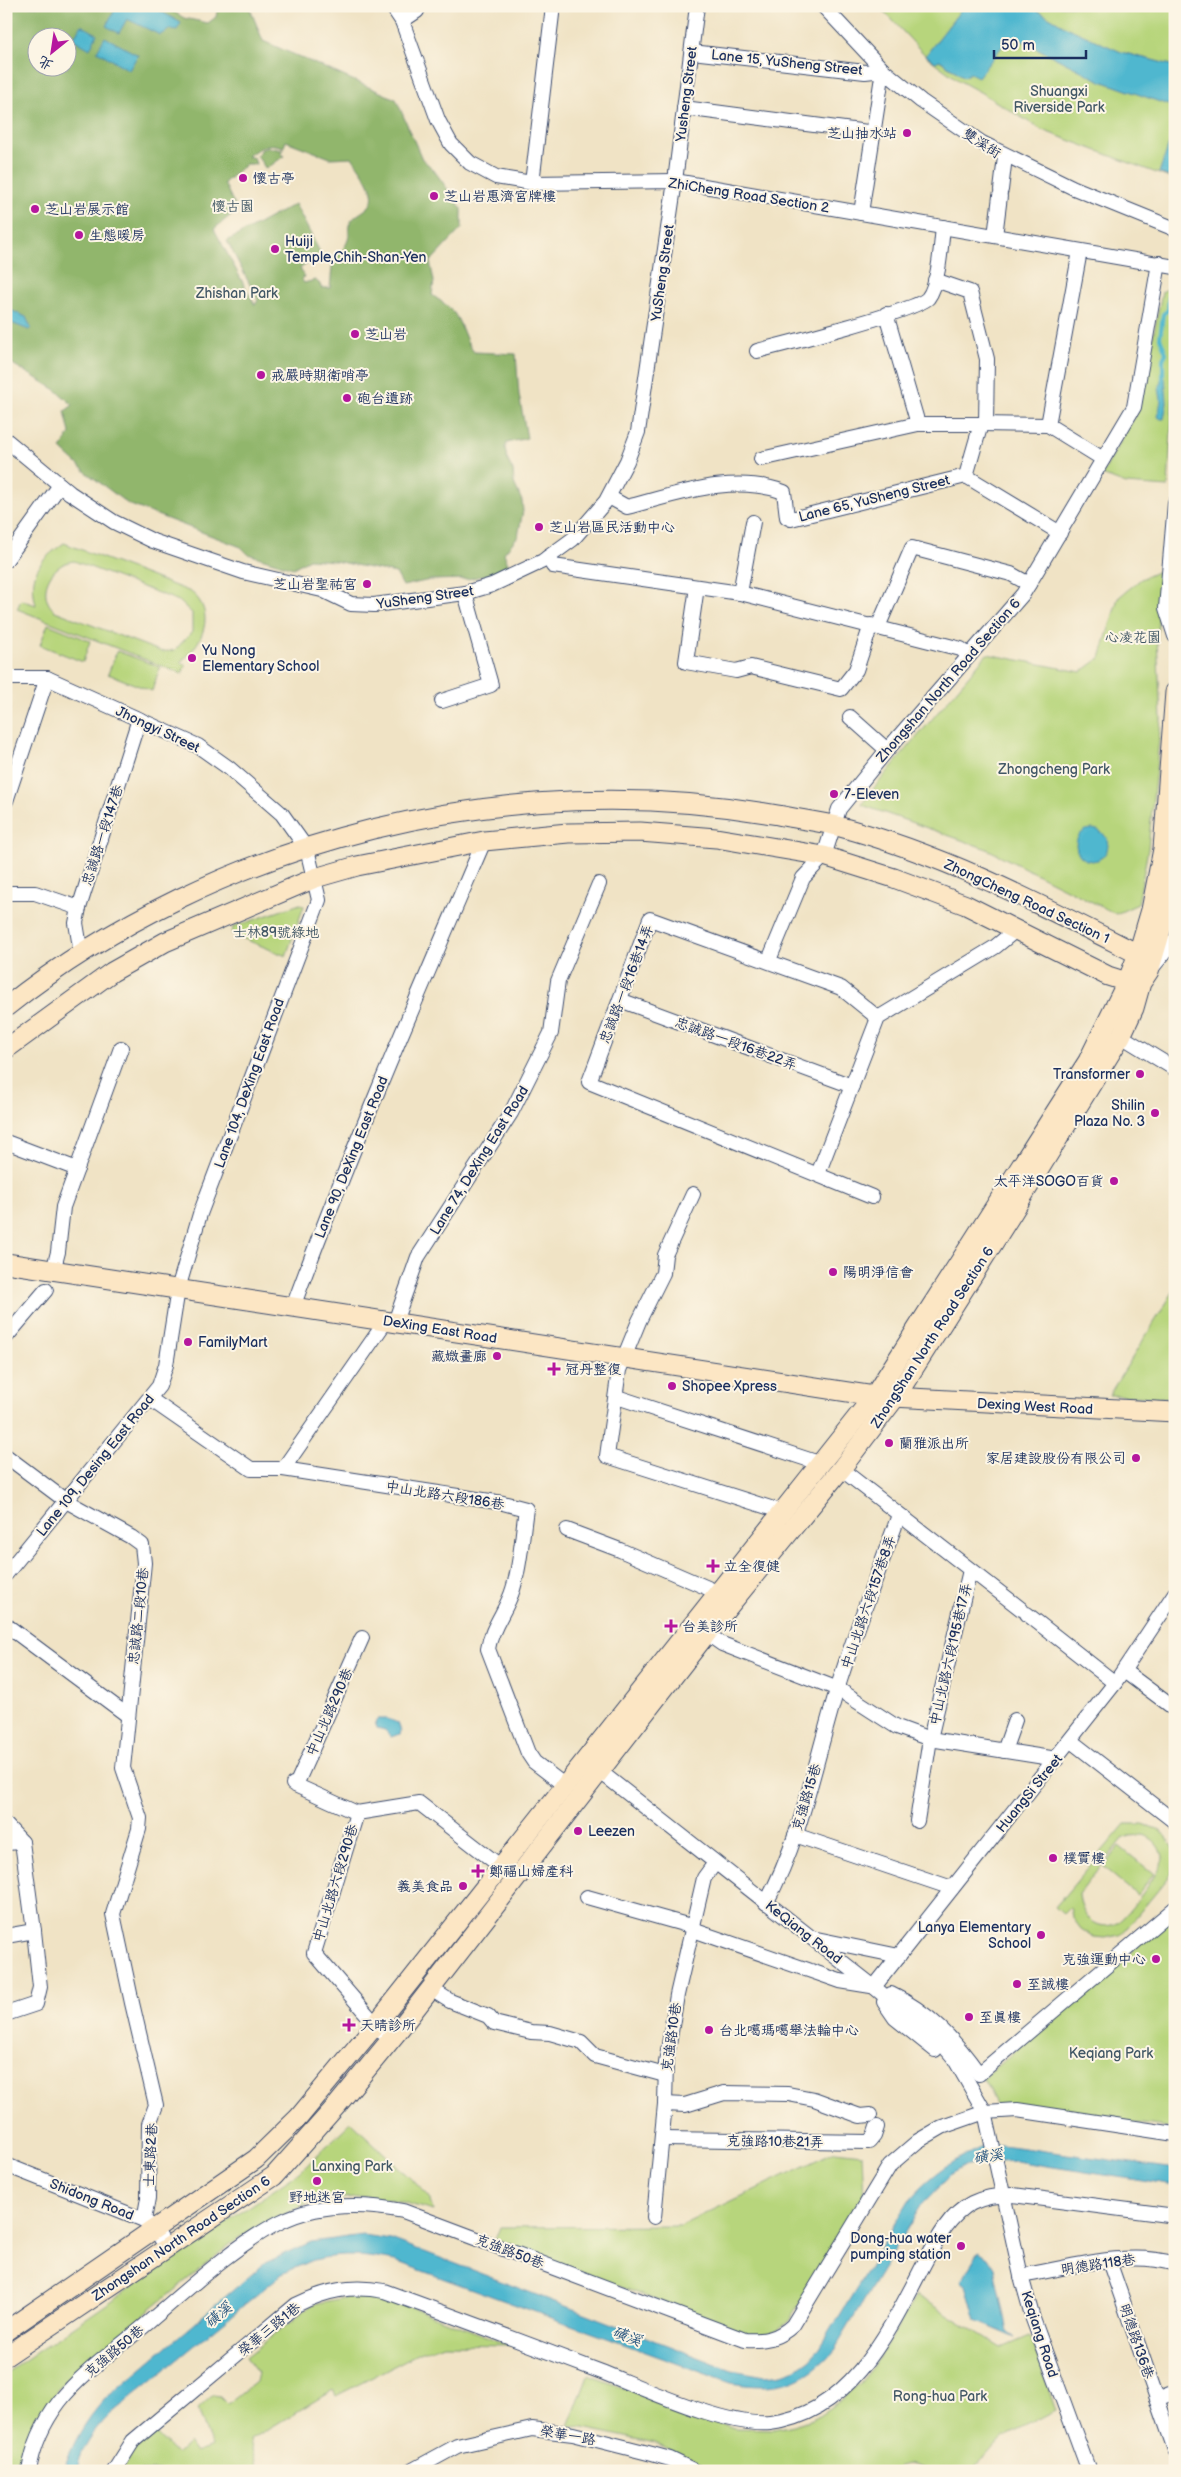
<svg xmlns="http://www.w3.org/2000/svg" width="1181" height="2477" font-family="'Balsamiq Sans','LXGW WenKai TC',sans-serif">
<rect width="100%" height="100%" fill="#fcf5e5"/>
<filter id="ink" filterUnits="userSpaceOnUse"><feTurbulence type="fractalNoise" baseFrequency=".02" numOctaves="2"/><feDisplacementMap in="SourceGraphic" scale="10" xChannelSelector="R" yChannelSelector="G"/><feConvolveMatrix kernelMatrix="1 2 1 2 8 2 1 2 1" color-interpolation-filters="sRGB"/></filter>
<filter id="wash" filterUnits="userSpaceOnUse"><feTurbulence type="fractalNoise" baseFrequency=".0096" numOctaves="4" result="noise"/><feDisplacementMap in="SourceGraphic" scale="20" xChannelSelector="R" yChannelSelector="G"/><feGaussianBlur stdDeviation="1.12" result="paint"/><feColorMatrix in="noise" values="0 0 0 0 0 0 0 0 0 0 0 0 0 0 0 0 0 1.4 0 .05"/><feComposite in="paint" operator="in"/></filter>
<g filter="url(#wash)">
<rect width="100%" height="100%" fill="#f0e3c5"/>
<g fill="#b7d57c" stroke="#69826d" fill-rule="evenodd">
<path d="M879 6H964L926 55 939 60 964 77 1008 39 1015 37 1101 81 1172 106C1181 123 1165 155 1159 173L1175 180 1042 130 980 92 958 80 926 56Z"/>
<path d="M1030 6H1175V66L1121 52 1068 28Z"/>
<path d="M1169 287 1175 290V357L1168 487 1126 484 1102 475 1139 408 1162 292Z"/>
<path d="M64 543 191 592C217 612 203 645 180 662L186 665 182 674 17 609 21 600 36 605C28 573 39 561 64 543ZM74 561 179 601 192 613V632L175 650 162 652 55 611C35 595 50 563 74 561Z"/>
<path d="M1161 570 1157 639 1161 720 1148 849 1138 904 1116 914 987 849 862 805 868 795 987 654 1081 672 1100 658 1118 598 1141 579Z"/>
<path d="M48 624 90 641 83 662 40 645Z"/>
<path d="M117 651 160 667 152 691 108 674Z"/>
<path d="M300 904 304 906 286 956 232 934 233 927Z"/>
<path d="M1175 1289V1398L1109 1395Z"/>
<path d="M1125 1824H1143L1157 1829 1167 1837 1175 1850 1173 1872 1121 1935 1105 1938 1094 1937 1081 1929 1072 1917 1070 1907 1063 1914 1055 1907ZM1144 1835C1154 1839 1161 1846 1163 1857 1164 1867 1126 1918 1117 1923 1095 1933 1081 1914 1079 1894L1122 1839 1129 1836Z"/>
<path d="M1119 1846 1154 1874 1137 1895 1103 1867Z"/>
<path d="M1175 1915V2128L997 2106 983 2078Z"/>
<path d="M351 2122 429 2196 433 2211 399 2201 366 2196 312 2201 238 2238 73 2373C47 2401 26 2432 20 2471H6V2373L300 2172Z"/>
<path d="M835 2151 862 2154 864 2199 789 2321C775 2333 766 2335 747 2334L495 2240 500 2227 680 2226Z"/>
<path d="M917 2295 1002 2348 1030 2336 1056 2410 1003 2437 972 2471C959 2471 944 2473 932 2471 919 2469 906 2457 895 2471H714L654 2443 569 2425 588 2375 735 2428 774 2429 793 2425 813 2419 844 2398 860 2383 874 2366Z"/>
<path d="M353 2296H383L509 2345 444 2344 419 2353 336 2396 333 2390 250 2440 257 2471H122L132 2452 154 2431 176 2454 188 2443 195 2453 212 2447 198 2409 213 2395 220 2396 228 2404 256 2382 258 2373 246 2357 313 2304Z"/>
</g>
<path fill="#91b66c" stroke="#567265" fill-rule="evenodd" d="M6 6H164L184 18 208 23 216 17 218 6H249L263 41 396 99 422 159 433 169 462 209V228L430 262 434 281 432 295C439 300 449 306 454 313 463 326 464 340 474 352L516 354 519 395 527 438 507 443 505 448 507 459 513 471 514 483 522 501 523 511 518 536 504 553 510 570 468 579 430 580 403 586 396 573 335 561 309 559 293 568 248 554 241 547 128 504 87 473 61 449 70 433 65 411 73 405 56 390 6 360ZM38 38H68V68H38ZM286 141 330 158 352 157C360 170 384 196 366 209 360 214 353 216 349 225 348 229 349 232 349 236 347 246 341 253 333 257L330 288H321L320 284 315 280 304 283 301 279 304 277 300 268 322 256 295 204 227 241 258 300 255 305 214 229 237 210 224 183 246 164H256L254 158 247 156C260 148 267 141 283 147L282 150 267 147 262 149 257 156 266 169 284 156 281 154Z"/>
<g fill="#50b7cf" stroke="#367396">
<path d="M117 6H152L181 23 177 30 171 29 160 35 127 19 119 33 106 26Z"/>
<path d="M964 6H1030L1068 28 1121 52 1175 66V110L1171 106 1101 81 1015 37 1008 39 978 77 970 73 964 77 940 60 935 62 926 55Z"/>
<path d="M81 25 97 34 90 49 73 39Z"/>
<path d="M105 37 138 55 129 70 97 51Z"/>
<path d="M1175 127V179L1159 173Z"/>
<path d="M6 308 26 317 31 328 29 330 6 321Z"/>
<path d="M1162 376 1165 378 1167 402 1164 419H1161L1158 417 1161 400 1159 388Z"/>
<circle cx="1092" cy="845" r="16"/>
<path d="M378 1719H388L398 1723 401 1731 400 1734 391 1737 385 1730 377 1728 375 1722Z"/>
<path d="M987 2145H1002L1175 2169V2186L1015 2161 970 2164 949 2176 922 2204 835 2349C805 2384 776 2391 731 2383L395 2261C370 2256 340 2253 314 2260 303 2263 292 2270 282 2274L112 2413C96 2428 80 2448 77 2471H63C73 2442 85 2421 105 2399L265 2263 311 2242 363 2235 391 2239 732 2370 765 2376 782 2374 796 2369 809 2360 820 2348 911 2198C933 2173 956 2158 987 2145Z"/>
<path d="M979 2252 988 2258 994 2268 1007 2331 1016 2338 976 2321 966 2285 961 2281Z"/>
</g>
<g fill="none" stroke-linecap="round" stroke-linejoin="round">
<path stroke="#50b7cf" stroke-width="4" d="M1163 381V359L1166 353 1160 338 1163 314 1168 310 1169 295"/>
</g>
</g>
<g filter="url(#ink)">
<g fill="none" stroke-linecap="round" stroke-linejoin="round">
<defs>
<g id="street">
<path d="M392 6 402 21 438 120 451 144 470 163 496 177 532 183 675 181 1175 267"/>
<path d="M823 6 883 70 921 101 982 143 1074 188 1175 229"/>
<path d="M402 21 417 11 419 6"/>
<path d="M692 52 865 72 883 70 861 213"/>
<path d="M684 108 875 133"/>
<path d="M532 183 553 6"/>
<path d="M1001 190 1005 157"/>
<path d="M995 236 1000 196"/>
<path d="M935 280 970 292 987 359 986 424"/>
<path d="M886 314 918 424"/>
<path d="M757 351C781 345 918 310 928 298 939 284 941 245 943 227"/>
<path d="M1048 425 1080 251"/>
<path d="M6 440 70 493 114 522 153 541 243 572 322 590 351 604 374 605 465 593 492 585 543 561 573 539 606 501 627 461 638 432 675 181 697 6"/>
<path d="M761 459 918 424H981L1048 425 1103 459"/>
<path d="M966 476 1060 533"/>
<path d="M609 497 627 507C678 494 733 473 784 492L787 517 791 519 966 476 981 424"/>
<path d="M1175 503 1166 608 1175 636"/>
<path d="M548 557 553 566 740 593 961 649 969 656"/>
<path d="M6 560 60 485"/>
<path d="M697 587 686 662 736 671 751 667 841 689 856 670 871 625"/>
<path d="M740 593 753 522"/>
<path d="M878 627 912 548 1011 574 1029 584"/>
<path d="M6 678H47L198 746 229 768 282 814 307 849 319 900 200 1214 178 1289 166 1365 159 1386 6 1574"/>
<path d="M442 701 491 685 465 593"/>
<path d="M850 717 887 750"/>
<path d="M6 801 47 678"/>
<path d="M6 893H35L79 908"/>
<path d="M81 953 76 923 79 908 139 719"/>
<path d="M769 960 803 878 824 856 839 809 887 750 1023 594 1134 407 1159 263"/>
<path d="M1151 969 1175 940"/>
<path d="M620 1000 852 1086"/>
<path d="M1121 1036 1175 1069"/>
<path d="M6 1142 77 1169"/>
<path d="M818 1174 878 1018 995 947 1017 929"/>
<path d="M693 1194 665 1255 663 1273 639 1321 619 1370 607 1456 783 1512"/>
<path d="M872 1197 589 1082 650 919 841 988 878 1018"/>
<path d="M53 1271 58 1252 63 1207 121 1048"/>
<path d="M293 1307C351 1149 418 995 484 841"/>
<path d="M395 1322 418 1257 511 1113 551 1033 558 981 599 884"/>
<path d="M6 1337 46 1290"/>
<path d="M617 1397 822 1464"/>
<path d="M150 1399 251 1469H283L503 1503 526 1509C522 1535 521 1564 513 1589 507 1610 491 1627 488 1649L528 1753 534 1762 564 1785"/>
<path d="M6 1456 66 1501 131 1537 142 1545 144 1563 123 1768 140 1818 139 1829 113 1914 132 2003 156 2105 149 2124 148 2198 144 2220"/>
<path d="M283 1469 386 1321"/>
<path d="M841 1469 1021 1609"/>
<path d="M567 1530 620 1550 717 1592"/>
<path d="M1027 1614 1115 1683"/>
<path d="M6 1625 127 1715"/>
<path d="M699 1628 722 1644 838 1689 897 1727 930 1739 1057 1759"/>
<path d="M1124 1671 1175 1709"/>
<path d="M1071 1741 1175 1822"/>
<path d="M1004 1751 1015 1720"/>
<path d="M593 1766 874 1987 944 2046 954 2058 985 2112 1021 2276 1033 2319 1089 2471"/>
<path d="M293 1784 357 1813"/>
<path d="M296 1785 362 1638"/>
<path d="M357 1813 314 1953 390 2041"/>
<path d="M357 1813 419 1803 500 1866"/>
<path d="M917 1821 930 1739 970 1570"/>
<path d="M6 1825 22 1842 34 1931 6 1936"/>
<path d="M795 1835 952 1888"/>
<path d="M6 1843 22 1842"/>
<path d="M587 1897 694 1927"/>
<path d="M766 1903C802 1838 815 1761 837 1690 855 1631 878 1573 899 1515"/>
<path d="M693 1930 840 1981 871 1986"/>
<path d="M812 1938 899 1956"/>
<path d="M874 1987 1115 1683 1175 1593"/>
<path d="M431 1989 450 2001 488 2016 494 2023 531 2032 550 2033 581 2042 595 2056 665 2075"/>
<path d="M891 1994C929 2012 955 2040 979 2074L1175 1908"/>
<path d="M884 2002 895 2018 935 2050"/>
<path d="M6 2014 36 2004 40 1987 34 1931"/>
<path d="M665 2104 685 2105 724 2093 788 2094 814 2099 860 2116 870 2115"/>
<path d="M662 2139 869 2142 874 2136 877 2127"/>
<path d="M6 2165 144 2220 156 2230 166 2247"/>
<path d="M654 2217 665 2104 666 2063 677 1995 704 1878 715 1863"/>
<path d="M1109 2261 1175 2450"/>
<path d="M1021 2276C1069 2268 1128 2249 1175 2264"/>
<path d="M1157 2399 1175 2392"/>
<path d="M29 2471C33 2446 44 2422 59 2402 84 2370 120 2347 150 2321 189 2288 235 2245 280 2222 318 2203 362 2203 403 2211L745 2340C765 2341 778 2339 793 2325L890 2165 918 2141 942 2127 985 2112 1017 2110 1175 2134"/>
<path d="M114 2471 133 2441 296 2305C326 2290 351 2285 384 2291 456 2317 528 2344 599 2371 643 2388 726 2427 770 2423 852 2414 891 2327 925 2262 936 2241 950 2214 972 2203 984 2197 1000 2195 1013 2195L1175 2216"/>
<path d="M411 2471 457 2446 532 2429 573 2434 652 2454 670 2459 695 2471"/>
</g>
<g id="secondary">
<path d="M6 1007C220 837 510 767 778 815 797 819 818 821 837 826 944 854 1041 905 1138 954L1145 964"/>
<path d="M6 1049 112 972 165 942 315 878 357 866 484 841 568 833 640 832 716 838 824 856 894 878 966 905 1108 976 1127 982 1137 977"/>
<path d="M6 1263 874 1396 1175 1412"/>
<path d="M6 2331 256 2159 299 2117 381 2018 874 1396 1088 1061 1127 982 1138 954 1151 910 1163 849 1175 692"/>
<path d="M6 2356 274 2176 338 2104 398 2031 707 1633 841 1469 895 1398 1013 1212 1121 1036 1134 1008 1141 983 1149 971 1168 907 1175 861"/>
</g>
</defs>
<use href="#street" stroke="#3b4a6d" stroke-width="16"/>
<use href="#secondary" stroke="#3b4a6d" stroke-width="21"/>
<use href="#street" stroke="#fff" stroke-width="14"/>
<use href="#secondary" stroke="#fce6c4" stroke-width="19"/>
</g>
</g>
<g fill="#b5179e" stroke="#fcf5e5" stroke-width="2">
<circle cx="907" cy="133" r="5"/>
<circle cx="243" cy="178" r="5"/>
<circle cx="434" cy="196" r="5"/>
<circle cx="35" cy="209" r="5"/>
<circle cx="79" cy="235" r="5"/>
<circle cx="275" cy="249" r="5"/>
<circle cx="355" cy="334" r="5"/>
<circle cx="261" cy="375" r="5"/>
<circle cx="347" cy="398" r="5"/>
<circle cx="539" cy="527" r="5"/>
<circle cx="367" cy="584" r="5"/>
<circle cx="192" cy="658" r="5"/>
<circle cx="834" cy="794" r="5"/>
<circle cx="1140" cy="1074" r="5"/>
<circle cx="1155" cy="1113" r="5"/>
<circle cx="1114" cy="1181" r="5"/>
<circle cx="833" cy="1272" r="5"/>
<circle cx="188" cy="1342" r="5"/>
<circle cx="497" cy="1356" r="5"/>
<path d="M551.5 1361.5h5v5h5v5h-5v5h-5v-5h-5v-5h5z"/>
<circle cx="672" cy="1386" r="5"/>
<circle cx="889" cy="1443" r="5"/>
<circle cx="1136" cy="1458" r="5"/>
<path d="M710.5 1558.5h5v5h5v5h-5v5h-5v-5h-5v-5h5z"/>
<path d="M668.5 1618.5h5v5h5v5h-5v5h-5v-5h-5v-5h5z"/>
<circle cx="578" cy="1831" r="5"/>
<circle cx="1053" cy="1858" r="5"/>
<path d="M475.5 1863.5h5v5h5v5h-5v5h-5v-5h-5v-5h5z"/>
<circle cx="463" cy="1886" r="5"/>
<circle cx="1041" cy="1935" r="5"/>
<circle cx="1156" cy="1959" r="5"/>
<circle cx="1017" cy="1984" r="5"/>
<circle cx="969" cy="2017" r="5"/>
<path d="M346.5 2017.5h5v5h5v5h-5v5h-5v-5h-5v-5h5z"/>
<circle cx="709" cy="2030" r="5"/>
<circle cx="317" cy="2181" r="5"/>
<circle cx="961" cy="2246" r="5"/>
</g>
<g text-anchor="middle" stroke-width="4" stroke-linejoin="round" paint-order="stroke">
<g font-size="14" fill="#1b2f5e" stroke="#fcf5e5">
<text transform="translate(787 62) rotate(6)" y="5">Lane 15, YuSheng Street</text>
<text transform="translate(686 94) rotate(-83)" y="5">Yusheng Street</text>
<text transform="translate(982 143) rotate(32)" y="5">雙溪街</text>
<text transform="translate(749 195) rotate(9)" y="5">ZhiCheng Road Section 2</text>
<text transform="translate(662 273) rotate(-82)" y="5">YuSheng Street</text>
<text transform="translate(874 498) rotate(-14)" y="5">Lane 65, YuSheng Street</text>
<text transform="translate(425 597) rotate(-8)" y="5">YuSheng Street</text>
<text transform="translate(948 680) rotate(-49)" y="5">Zhongshan North Road Section 6</text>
<text transform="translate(158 729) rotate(25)" y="5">Jhongyi Street</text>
<text transform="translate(102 835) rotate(-72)" y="5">忠誠路一段147巷</text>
<text transform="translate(1027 901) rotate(25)" y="5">ZhongCheng Road Section 1</text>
<text transform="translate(626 984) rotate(-69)" y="5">忠誠路一段16巷14弄</text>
<text transform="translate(736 1043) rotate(20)" y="5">忠誠路一段16巷22弄</text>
<text transform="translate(249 1083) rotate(-70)" y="5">Lane 104, DeXing East Road</text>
<text transform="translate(351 1157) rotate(-68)" y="5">Lane 90, DeXing East Road</text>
<text transform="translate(479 1160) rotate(-58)" y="5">Lane 74, DeXing East Road</text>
<text transform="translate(440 1329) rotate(9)" y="5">DeXing East Road</text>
<text transform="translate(932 1337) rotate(-57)" y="5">ZhongShan North Road Section 6</text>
<text transform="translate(1035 1406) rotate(3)" y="5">Dexing West Road</text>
<text transform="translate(95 1465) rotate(-51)" y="5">Lane 109, Desing East Road</text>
<text transform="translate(445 1495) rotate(9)" y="5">中山北路六段186巷</text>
<text transform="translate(868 1602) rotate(-71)" y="5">中山北路六段157巷8弄</text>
<text transform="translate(138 1616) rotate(-84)" y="5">忠誠路二段10巷</text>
<text transform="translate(950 1654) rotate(-77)" y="5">中山北路六段195巷17弄</text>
<text transform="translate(329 1712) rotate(-66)" y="5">中山北路290巷</text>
<text transform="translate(1029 1793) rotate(-51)" y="5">HuangSi Street</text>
<text transform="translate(806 1797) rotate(-73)" y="5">克強路15巷</text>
<text transform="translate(335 1883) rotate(-73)" y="5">中山北路六段290巷</text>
<text transform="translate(804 1932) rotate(38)" y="5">KeQiang Road</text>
<text transform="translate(671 2037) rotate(-82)" y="5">克強路10巷</text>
<text transform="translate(775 2141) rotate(1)" y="5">克強路10巷21弄</text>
<text transform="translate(150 2155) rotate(-87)" y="5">士東路2巷</text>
<text transform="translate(92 2199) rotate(22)" y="5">Shidong Road</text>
<text transform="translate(181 2238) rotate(-34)" y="5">Zhongshan North Road Section 6</text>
<text transform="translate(510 2251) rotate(21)" y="5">克強路50巷</text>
<text transform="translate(1098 2264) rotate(-8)" y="5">明德路118巷</text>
<text transform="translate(269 2329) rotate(-39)" y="5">榮華三路1巷</text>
<text transform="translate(1040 2334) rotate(72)" y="5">Keqiang Road</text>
<text transform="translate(1137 2341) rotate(71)" y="5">明德路136巷</text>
<text transform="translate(114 2351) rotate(-40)" y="5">克強路50巷</text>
<text transform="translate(568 2435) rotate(10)" y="5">榮華一路</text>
</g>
<g font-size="14" fill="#425866" stroke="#fcf5e5">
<text x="1059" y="96">Shuangxi<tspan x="1059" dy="16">Riverside Park</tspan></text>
<text x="233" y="211">懷古園</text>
<text x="237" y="298">Zhishan Park</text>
<text x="1133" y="642">心凌花園</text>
<text x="1054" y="774">Zhongcheng Park</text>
<text x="276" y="937">士林89號綠地</text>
<text x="1111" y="2058">Keqiang Park</text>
<text x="352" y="2171">Lanxing Park</text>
<text x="940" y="2401">Rong-hua Park</text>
</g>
<g font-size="14" fill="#1b2f5e" stroke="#fcf5e5" text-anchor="start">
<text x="897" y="138" text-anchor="end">芝山抽水站</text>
<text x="253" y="183">懷古亭</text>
<text x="444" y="201">芝山岩惠濟宮牌樓</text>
<text x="45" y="214">芝山岩展示館</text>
<text x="89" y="240">生態暖房</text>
<text x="285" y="246">Huiji<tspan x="285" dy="16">Temple,Chih-Shan-Yen</tspan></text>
<text x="365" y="339">芝山岩</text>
<text x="271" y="380">戒嚴時期衛哨亭</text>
<text x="357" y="403">砲台遺跡</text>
<text x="549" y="532">芝山岩區民活動中心</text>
<text x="357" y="589" text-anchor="end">芝山岩聖祐宮</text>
<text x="202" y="655">Yu Nong<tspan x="202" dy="16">Elementary School</tspan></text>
<text x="844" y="799">7-Eleven</text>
<text x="1130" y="1079" text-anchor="end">Transformer</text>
<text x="1145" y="1110" text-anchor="end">Shilin<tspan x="1145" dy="16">Plaza No. 3</tspan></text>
<text x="1104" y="1186" text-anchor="end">太平洋SOGO百貨</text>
<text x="843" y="1277">陽明淨信會</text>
<text x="198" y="1347">FamilyMart</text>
<text x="487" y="1361" text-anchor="end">藏媺畫廊</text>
<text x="565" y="1374">冠丹整復</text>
<text x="682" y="1391">Shopee Xpress</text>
<text x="899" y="1448">蘭雅派出所</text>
<text x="1126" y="1463" text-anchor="end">家居建設股份有限公司</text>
<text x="724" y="1571">立全復健</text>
<text x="682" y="1631">台美診所</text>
<text x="588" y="1836">Leezen</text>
<text x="1063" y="1863">樸實樓</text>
<text x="489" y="1876">鄭福山婦產科</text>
<text x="453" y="1891" text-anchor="end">義美食品</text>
<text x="1031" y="1932" text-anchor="end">Lanya Elementary<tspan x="1031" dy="16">School</tspan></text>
<text x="1146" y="1964" text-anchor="end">克強運動中心</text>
<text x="1027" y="1989">至誠樓</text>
<text x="979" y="2022">至真樓</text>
<text x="360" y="2030">天晴診所</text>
<text x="719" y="2035">台北噶瑪噶舉法輪中心</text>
<text x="317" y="2202" text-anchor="middle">野地迷宮</text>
<text x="951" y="2243" text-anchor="end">Dong-hua water<tspan x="951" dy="16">pumping station</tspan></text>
</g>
<g font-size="15" font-style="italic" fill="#2b5880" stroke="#fcf5e5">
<text transform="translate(988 2156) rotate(-9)" y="5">磺溪</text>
<text transform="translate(218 2315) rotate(-40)" y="5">磺溪</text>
<text transform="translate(627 2336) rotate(21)" y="5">磺溪</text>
</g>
</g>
<rect width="1181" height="2477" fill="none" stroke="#fcf5e5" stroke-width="25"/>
<g transform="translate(52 52) rotate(210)"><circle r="24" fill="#fcf5e5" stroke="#a2a6af"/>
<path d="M0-4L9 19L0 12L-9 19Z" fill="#b5179e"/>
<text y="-8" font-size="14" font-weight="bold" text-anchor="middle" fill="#1b2f5e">北</text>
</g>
<path d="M994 50v8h92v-8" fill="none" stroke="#1b2f5e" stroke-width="2.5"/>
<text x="1001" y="50" font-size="15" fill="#1b2f5e" stroke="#fcf5e5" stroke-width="4" paint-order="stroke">50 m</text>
</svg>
